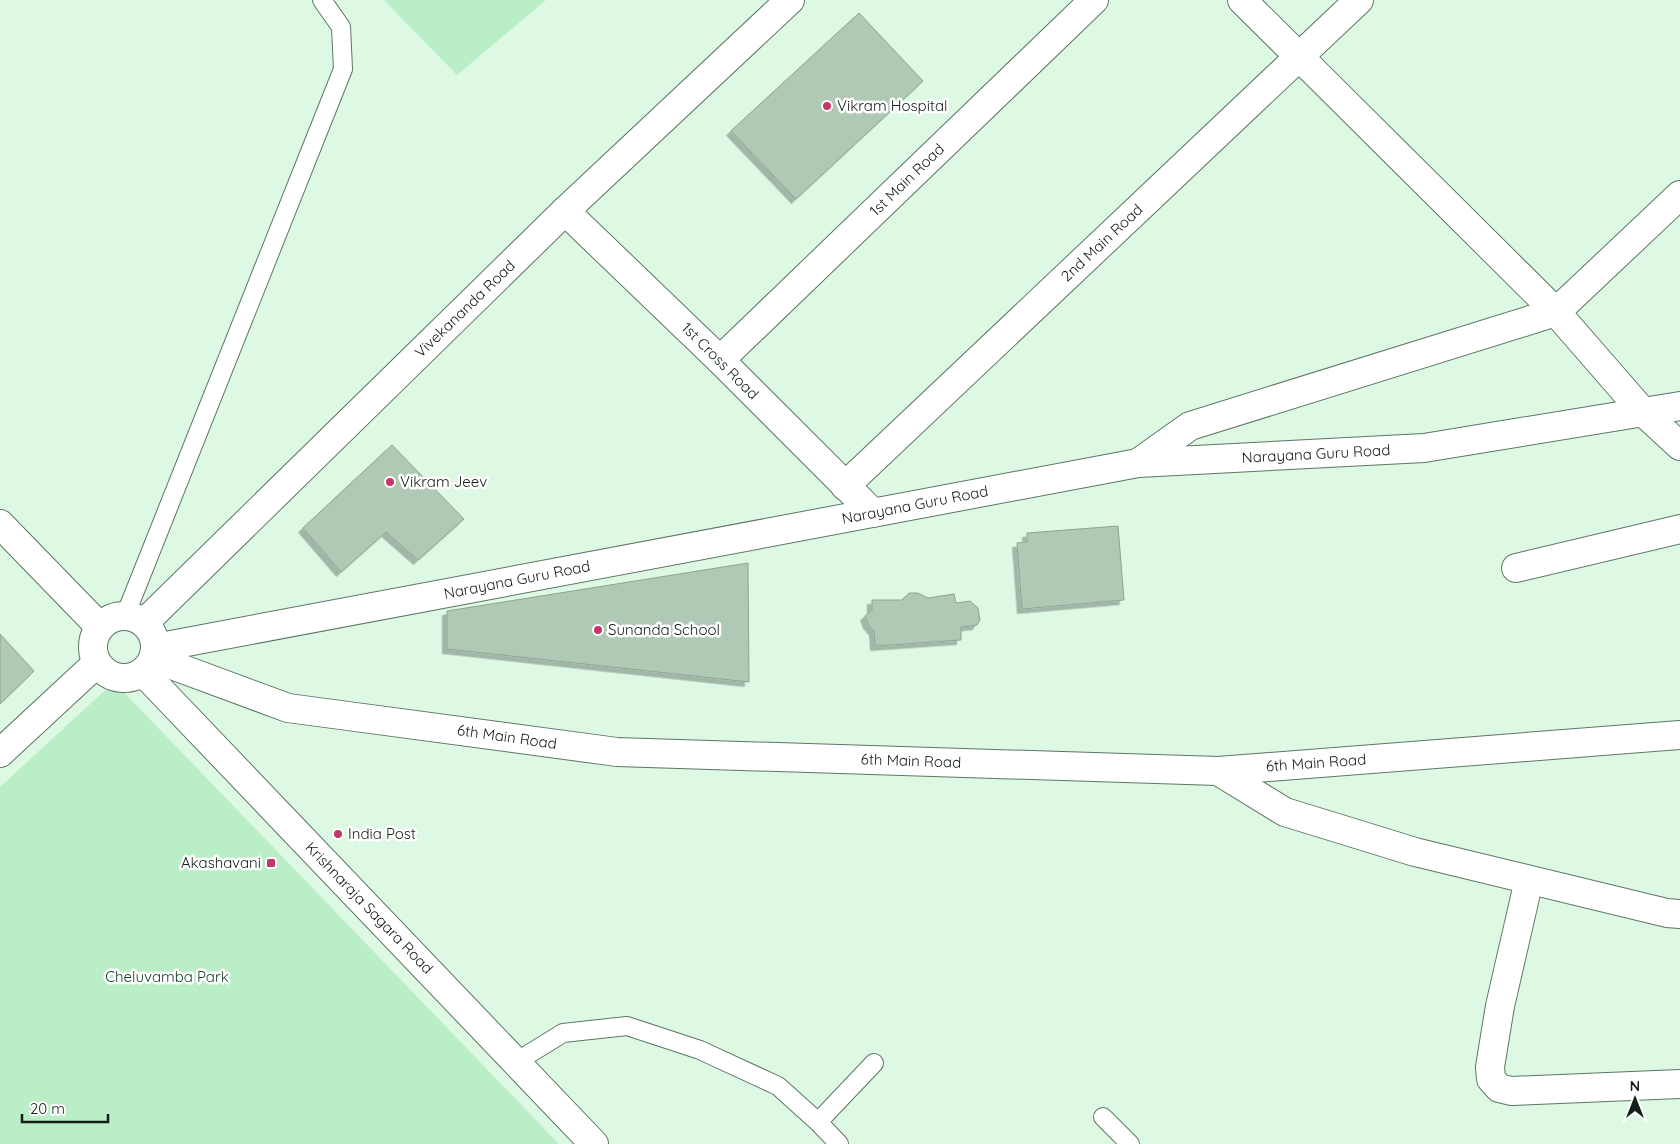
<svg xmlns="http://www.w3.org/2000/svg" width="1680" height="1144" font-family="Quicksand,sans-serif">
<defs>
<filter id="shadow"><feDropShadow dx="-4.5" dy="4.5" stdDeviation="0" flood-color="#0004"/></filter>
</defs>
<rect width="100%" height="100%" fill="#ddf8e3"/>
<g fill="#b9eec7">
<path d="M384 0H546L457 75Z"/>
<path d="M114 682 559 1144H0V787Z"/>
</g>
<g fill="#afc9b5" stroke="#8ca592" filter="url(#shadow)">
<path d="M859 13 923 81 796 199 731 131Z"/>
<path d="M392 445 464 519 418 560 386 532 341 572 303 528Z"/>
<path d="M1118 526 1124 600 1022 609 1017 543 1027 542V533Z"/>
<path d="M748 563 749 682 447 649V611Z"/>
<path d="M909 593H918L928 598 954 594 956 603 970 601 978 608 980 620 977 625 961 627V640L875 646 874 631 868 624 865 616 872 610V600H902Z"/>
<path d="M0 634 34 671 0 704Z"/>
</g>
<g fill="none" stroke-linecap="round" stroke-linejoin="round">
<defs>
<g id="service">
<path d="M125 616 343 69 341 27 322 0"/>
<path d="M516 1062 563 1033 627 1026 700 1050 778 1086 818 1122 839 1144"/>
<path d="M1103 1117 1130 1144"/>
<path d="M818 1122 874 1063"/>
</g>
<g id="minor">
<path d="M1242 0 1556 312 1643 412 1680 446"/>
<path d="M565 211 720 360 873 513"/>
<path d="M720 360 1094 0"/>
<path d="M1138 463 1190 426 1556 312 1680 195"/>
<path d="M845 486 1359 0"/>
<path d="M1516 568 1680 529"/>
<path d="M144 623 565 211 790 0"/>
<path d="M153 658 288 708 617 752 1218 771 1680 735"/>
<path d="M1218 771 1285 812 1415 852 1667 913 1680 914"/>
<path d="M1529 880 1500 1006 1490 1067 1491 1079 1499 1088 1511 1091 1680 1084"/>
</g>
<g id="tertiary">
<path d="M155 648 1138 463 1424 448 1680 406"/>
<path d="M0 753 97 663"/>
</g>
<g id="secondary">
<path d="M0 524 100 627"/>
<circle cx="124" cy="647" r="31"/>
<path d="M143 672 594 1144"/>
</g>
</defs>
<use href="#service" stroke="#5e7664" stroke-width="20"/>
<use href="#minor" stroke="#5e7664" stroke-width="30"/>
<use href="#tertiary" stroke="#5e7664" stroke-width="30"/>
<use href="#secondary" stroke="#5e7664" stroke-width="30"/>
<use href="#service" stroke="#fff" stroke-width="18"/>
<use href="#minor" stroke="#fff" stroke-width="28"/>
<use href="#tertiary" stroke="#fff" stroke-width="28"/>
<use href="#secondary" stroke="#fff" stroke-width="28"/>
</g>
<g fill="#c3376a" stroke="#fff" stroke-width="2">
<circle cx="827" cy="106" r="5"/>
<circle cx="390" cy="482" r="5"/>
<circle cx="598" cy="630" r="5"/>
<circle cx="338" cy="834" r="5"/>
<rect x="266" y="858" width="10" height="10" rx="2.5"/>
</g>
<g text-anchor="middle" stroke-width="5" stroke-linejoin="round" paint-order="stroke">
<g font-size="15" fill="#141d16" stroke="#fff" text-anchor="start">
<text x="837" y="111">Vikram Hospital</text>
<text x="400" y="487">Vikram Jeev</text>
<text x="608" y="635">Sunanda School</text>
<text x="348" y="839">India Post</text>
<text x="261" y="868" text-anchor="end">Akashavani</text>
</g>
<g font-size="15" fill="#141d16" stroke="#fff">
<text transform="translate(907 180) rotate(-44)" y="5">1st Main Road</text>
<text transform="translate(1102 243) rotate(-43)" y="5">2nd Main Road</text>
<text transform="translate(465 309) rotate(-44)" y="5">Vivekananda Road</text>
<text transform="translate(720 361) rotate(45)" y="5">1st Cross Road</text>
<text transform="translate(1316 454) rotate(-3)" y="5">Narayana Guru Road</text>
<text transform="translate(915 505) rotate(-11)" y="5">Narayana Guru Road</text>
<text transform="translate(517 580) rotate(-11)" y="5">Narayana Guru Road</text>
<text transform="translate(507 737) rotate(8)" y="5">6th Main Road</text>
<text transform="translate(911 761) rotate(2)" y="5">6th Main Road</text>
<text transform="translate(1316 763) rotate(-4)" y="5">6th Main Road</text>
<text transform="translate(369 908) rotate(46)" y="5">Krishnaraja Sagara Road</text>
</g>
<g font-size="15" fill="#164327" stroke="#fff">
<text x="167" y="982">Cheluvamba Park</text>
</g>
</g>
<g transform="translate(1635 1099)" stroke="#ffffff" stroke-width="4" paint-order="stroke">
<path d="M0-4L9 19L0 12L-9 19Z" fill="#141d16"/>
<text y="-8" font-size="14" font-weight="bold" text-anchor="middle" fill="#141d16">N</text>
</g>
<path d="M22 1114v8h86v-8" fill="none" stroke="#141d16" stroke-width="2.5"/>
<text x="30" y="1114" font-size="15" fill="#141d16" stroke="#ffffff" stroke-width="4" paint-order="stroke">20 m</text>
</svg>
